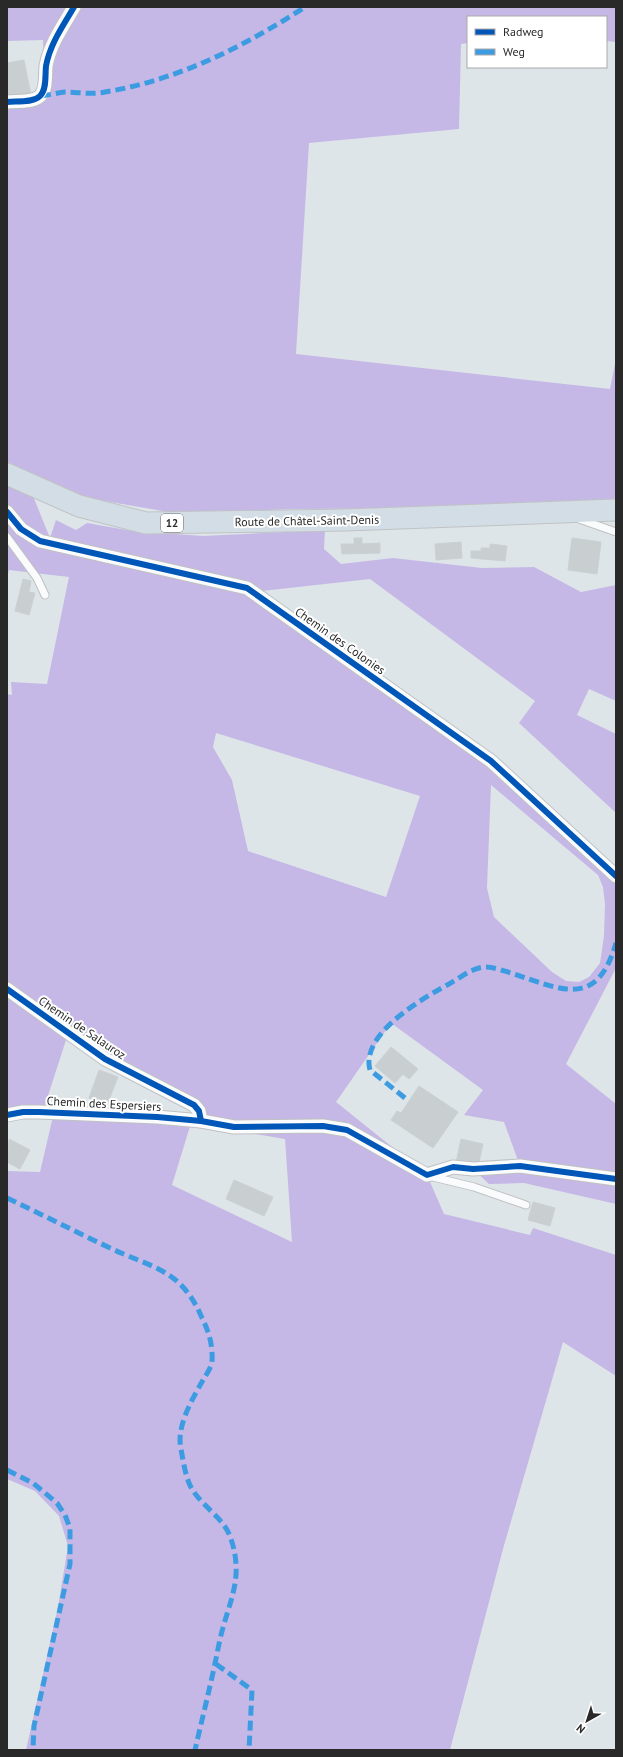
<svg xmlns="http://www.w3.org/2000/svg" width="623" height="1757" font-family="'PT Sans',sans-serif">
<rect width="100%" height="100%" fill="#dee5e8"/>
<g fill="#c5b8e6" fill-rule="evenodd">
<path d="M7 7H616V42L606 41V17H468V43L461 44 459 129 309 143 296 354 610 389 616 358V501L492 508 296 509 174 513 76 496 7 464V102L45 100 43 40 7 41Z"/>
<path d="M7 485 33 496 50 538 56 520 76 530 87 523 132 531 203 536 325 530 324 549 341 564 393 558 482 568 534 567 581 592 616 585V701L589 689 577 715 616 734V813L519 723 535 701 370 579 262 591 500 761 616 867V968L566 1064 616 1104V1204L524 1183 489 1184 473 1169 520 1166 504 1122 464 1115 483 1090 391 1023 336 1102 427 1175 444 1214 530 1235 533 1228 616 1255V1376L563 1342 503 1549 450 1750H26L58 1607 68 1546 59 1516 35 1491 7 1479V1171L40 1172 54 1112 190 1123 195 1112 98 1060 66 1040 44 1108 17 1106 7 1110V694L12 695 11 682 47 684 69 577 9 570 7 577ZM216 733 420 796 386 897 248 851 232 780 213 747ZM491 785 598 875 603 887 605 904 604 936 600 963 589 977 579 982 566 981 552 972 494 917 487 888ZM191 1123 285 1139 292 1242 172 1185Z"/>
</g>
<g fill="#c9ced1" stroke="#cad0d3">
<path d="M24 60 31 95 7 99V63Z"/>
<path d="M354 538H362V544L380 543V553L342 554 341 544H354Z"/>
<path d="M572 538 601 542 597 574 568 570Z"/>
<path d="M461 542 462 558 436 560 435 544Z"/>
<path d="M490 544 507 546 505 561 471 558V551H481V548H490Z"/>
<path d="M23 579 31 581 29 592 35 593 29 615 15 611Z"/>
<path d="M391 1047 418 1069 409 1079 403 1074 395 1083 375 1066Z"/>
<path d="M99 1070 118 1077 107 1105 89 1098Z"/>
<path d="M419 1086 458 1112 433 1148 391 1120 397 1111 401 1113Z"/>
<path d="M9 1139 30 1150 20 1169 7 1162Z"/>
<path d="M461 1139 483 1144 478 1167 456 1163Z"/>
<path d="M234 1180 273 1197 264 1216 226 1199Z"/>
<path d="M533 1202 555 1208 550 1226 528 1220Z"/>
</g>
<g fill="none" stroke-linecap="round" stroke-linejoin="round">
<defs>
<g id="lane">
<path d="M579 519 616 532"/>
<path d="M7 537 37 578 45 595"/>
<path d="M429 1176 474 1187 526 1205"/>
</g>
<g id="street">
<path d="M7 102C17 101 33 103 40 96 47 90 45 74 46 66 50 44 63 26 74 7"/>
<path d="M7 512 21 529 40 541 247 588 491 761 616 876"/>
<path d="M7 989 105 1059 194 1105 199 1111 201 1121"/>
<path d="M7 1115 23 1112H39L157 1117 201 1121 234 1127 323 1126 347 1130 427 1175 453 1167 473 1169 520 1166 616 1179"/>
</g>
<path id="primary" d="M7 474 79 506 146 523 346 520 616 510"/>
</defs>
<use href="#lane" stroke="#c0c1c1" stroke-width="9"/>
<use href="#street" stroke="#c0c1c1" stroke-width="15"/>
<use href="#primary" stroke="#c0c3c4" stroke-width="23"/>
<use href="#lane" stroke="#fafbfc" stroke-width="7"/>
<use href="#street" stroke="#fafbfc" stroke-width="13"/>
<use href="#primary" stroke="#d2dde6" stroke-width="21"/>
<g stroke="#3d9ce1" stroke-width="5" stroke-dasharray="10 5" stroke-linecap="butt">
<path d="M41 96C49 95 57 93 65 92 78 92 92 95 105 92 178 80 243 47 305 7"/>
<path d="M405 1098 370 1070C360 1034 423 998 449 984 458 979 468 971 479 968 489 965 501 970 511 973 562 990 597 1009 616 943"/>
<path d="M7 1198C41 1214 74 1231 108 1247 151 1268 181 1268 202 1318 209 1332 213 1345 212 1362 211 1368 206 1375 203 1380 192 1400 176 1426 181 1449 183 1460 185 1473 189 1483 198 1505 224 1516 231 1539 245 1581 227 1604 219 1644 212 1680 203 1715 195 1750"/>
<path d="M7 1470 33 1483 57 1503 65 1515 70 1528V1564L34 1726 33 1750"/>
<path d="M216 1664 252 1690 249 1750"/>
</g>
<defs>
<g id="cycleway">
<path d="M7 102C17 101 33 103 40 96 47 90 45 74 46 66 50 44 63 26 74 7"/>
<path d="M7 512 21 529 40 541 247 588 491 761 616 876"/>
<path d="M7 989 105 1059 194 1105 199 1111 201 1121"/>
<path d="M7 1115 23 1112H39L157 1117 201 1121 234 1127 323 1126 347 1130 427 1175 453 1167 473 1169 520 1166 616 1179"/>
</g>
</defs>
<use href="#cycleway" stroke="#fff" stroke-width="8"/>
<use href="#cycleway" stroke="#0057b8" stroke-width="6"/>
</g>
<g text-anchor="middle" stroke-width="4" stroke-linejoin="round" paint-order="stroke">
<rect fill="#fff" stroke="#696969" stroke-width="1" x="161" y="514" width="22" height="18" rx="3"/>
<g font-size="11" font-weight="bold" fill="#292929">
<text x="172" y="527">12</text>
</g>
<g font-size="12" fill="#292929" stroke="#fff">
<text transform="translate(307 521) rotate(-1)" y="4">Route de Châtel-Saint-Denis</text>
<text transform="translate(340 641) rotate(35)" y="4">Chemin des Colonies</text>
<text transform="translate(82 1028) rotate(34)" y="4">Chemin de Salauroz</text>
<text transform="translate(104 1104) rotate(3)" y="4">Chemin des Espersiers</text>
</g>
</g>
<rect width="623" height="1757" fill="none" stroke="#292929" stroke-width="16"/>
<rect x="467" y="16" width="140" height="52" fill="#ffffff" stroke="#a9a9a9"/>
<rect x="475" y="29" width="20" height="6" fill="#0057b8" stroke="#a9a9a9"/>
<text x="503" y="36" font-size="12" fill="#292929">Radweg</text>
<rect x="475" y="49" width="20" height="6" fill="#3d9ce1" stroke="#a9a9a9"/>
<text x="503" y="56" font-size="12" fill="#292929">Weg</text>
<g transform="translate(587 1721) rotate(219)" stroke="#ffffff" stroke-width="3" paint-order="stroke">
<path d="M0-3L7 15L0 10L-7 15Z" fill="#292929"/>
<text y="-6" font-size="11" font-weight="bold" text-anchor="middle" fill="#292929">N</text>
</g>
</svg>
